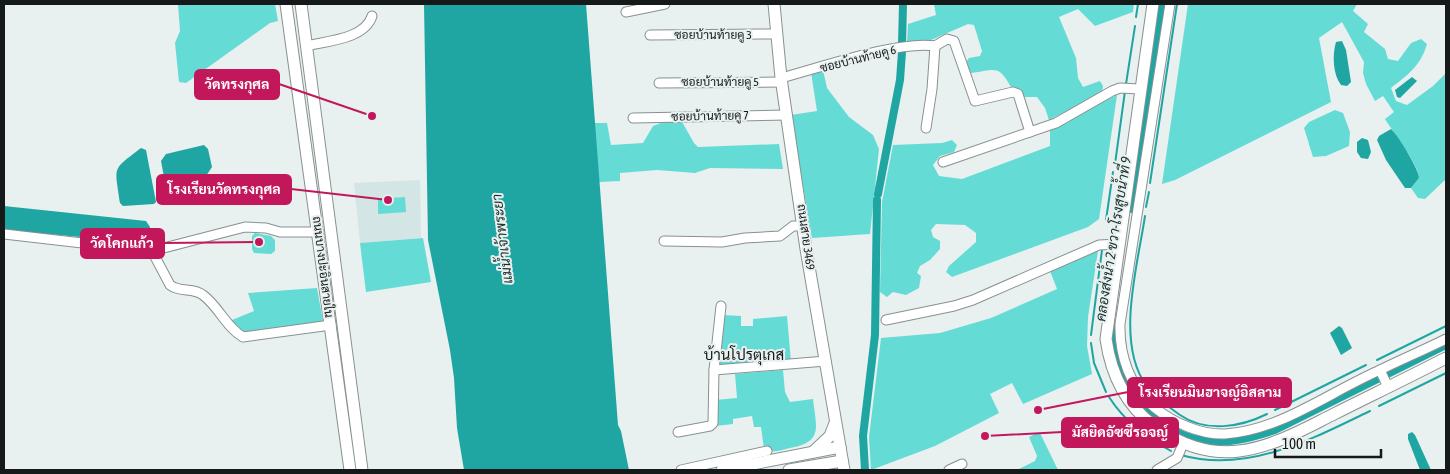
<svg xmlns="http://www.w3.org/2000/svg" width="1450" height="474" font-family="'Asap Condensed',Sarabun,sans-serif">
<rect width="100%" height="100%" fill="#e8f0f0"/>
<path fill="#d3e5e4" d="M420 180 421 238 360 243 354 183Z"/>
<g fill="#65dbd6">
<path d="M178 4H275L278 21 270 23 186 83 179 82 175 43 180 31Z"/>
<path d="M934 4H1134L1133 12 1095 26 1078 9 1059 17 1076 58 1078 78 1083 87 1100 81 1103 86 1102 93 1049 120 1045 108 1037 97H1023L1020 90 1011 87C998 64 996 70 971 73L966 62 969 58 980 56 982 51 974 25 968 24 931 40 907 43 908 24 936 15Z"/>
<path d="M1188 4H1357L1353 11 1368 24 1364 32 1385 49 1388 59 1398 61 1411 43 1421 39 1427 44C1421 65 1408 75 1391 88L1396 101 1407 105 1433 86 1446 73V179L1425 199 1418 198 1411 188 1419 178C1419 165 1393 132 1385 119L1394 112 1383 96 1375 101 1366 84 1363 73 1364 62 1342 22 1319 38 1331 102 1175 180 1162 184Z"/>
<path d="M823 70 827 88 849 117 873 135 879 149 870 234 812 238 791 115 817 111 811 72Z"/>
<path d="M1117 95 1099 219 1088 227 952 277 946 272 949 266 976 242V233L965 225 936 224 931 230 933 237 940 241V249L930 260 920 266 917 273 921 276 919 288 906 295 893 292 887 297 880 292 882 202 893 145 942 143 952 140 957 145 954 152 940 156 933 165 939 176 962 179 1050 146V128Z"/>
<path d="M1335 110 1343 113 1350 132 1349 146 1326 156 1313 157 1304 128 1309 122Z"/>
<path d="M681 120 694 143 698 147 779 144 783 169 710 168 695 173 657 170 620 173V181L599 182 594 123H607L611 145 643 143 653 126 666 121Z"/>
<path d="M405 197 406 212 378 214V199Z"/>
<path d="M255 233 271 236 275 240V251L271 254 254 253 252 249V236Z"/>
<path d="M423 238 431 282 366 292 360 243Z"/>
<path d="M1098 251 1088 317 1087 346 1092 374 1023 404 1012 383 990 394 999 413 935 446 871 470 869 437 881 338 940 333 991 318 1057 289 1050 271Z"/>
<path d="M317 288 323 321 321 324 243 336 231 323 232 320 254 311 248 293Z"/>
<path d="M723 315 741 316V326H753V319L787 316 791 362 720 366 717 361Z"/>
<path d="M783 370 785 392 790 402 813 399C816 427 824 442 790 448 781 450 773 454 764 449L761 427H754L752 416 733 419V424L716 426 715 400 737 398 735 374Z"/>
<path d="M1037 433H1040L1058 470H1017L1035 461 1037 456 1029 437Z"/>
</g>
<g fill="#1fa6a2">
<path d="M424 4H586L618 425 621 431 629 470H464L457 428 454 378 450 350 428 240Z"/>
<path d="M1342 41 1346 50 1351 82 1347 86 1341 85C1333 75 1332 55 1336 42Z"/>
<path d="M1412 77 1417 81 1400 98 1397 97 1395 90Z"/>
<path d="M1391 129C1398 135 1419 170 1419 178L1411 188H1405L1386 160 1377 140 1379 136Z"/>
<path d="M1362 138 1368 140 1371 152 1368 159 1361 158 1357 152V142Z"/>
<path d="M204 145 208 149 212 167 206 176 168 186 165 182 161 161 166 154Z"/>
<path d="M141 148 146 150 156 202 154 204 123 206 120 203C115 165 111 171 141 148Z"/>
<path d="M4 206 146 221 150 227 151 239 146 243 4 230Z"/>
<path d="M1339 326 1342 328 1352 348 1341 355 1330 333Z"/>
<path d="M1412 432 1415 435 1431 470H1420L1408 439V434Z"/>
</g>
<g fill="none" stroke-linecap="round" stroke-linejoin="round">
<g stroke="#1fa6a2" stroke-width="2">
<path d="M1136 17 1138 4"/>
<path d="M1126 84 1135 26"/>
<path d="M1115 164 1125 91"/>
<path d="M1150 183 1177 4"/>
<path d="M1146 207 1149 192"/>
<path d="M1145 216C1138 264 1115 342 1146 385 1155 397 1167 406 1180 415 1206 433 1241 427 1267 414"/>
<path d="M1106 220 1113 172"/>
<path d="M1091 335 1102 250"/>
<path d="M1091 343 1094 363 1106 392"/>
<path d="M1377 360 1446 326"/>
<path d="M1109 397C1125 422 1146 437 1171 451"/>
<path d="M1379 406 1446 373"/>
<path d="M1275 410 1366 365"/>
<path d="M1181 455C1247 474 1312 439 1370 411"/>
</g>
<g stroke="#1fa6a2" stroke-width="8">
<path d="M902 44 903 4"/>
<path d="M878 194 900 80 902 52"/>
<path d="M1130 209 1162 4"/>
<path d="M1112 324C1106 376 1150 430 1200 440 1226 445 1250 438 1275 430L1446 345"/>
<path d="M865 470 863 436 875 335 877 200"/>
</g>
<defs>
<g id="street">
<path d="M1170 4 1120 324C1119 355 1130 388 1155 408 1174 423 1201 435 1225 434 1281 430 1328 393 1378 371 1400 360 1424 350 1446 339"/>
<path d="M626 12 665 4"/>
<path d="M650 35 777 34"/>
<path d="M306 46C327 41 365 39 372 16"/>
<path d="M935 46 947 39 954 41 975 101 1013 92 1018 94 1030 132"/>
<path d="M781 78C819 68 899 40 935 46"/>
<path d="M659 83 782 82"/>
<path d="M633 118 787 115"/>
<path d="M926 128 932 89 935 46"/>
<path d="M943 162 1056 123 1112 91 1120 88 1140 89"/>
<path d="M4 234 152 251 245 227 266 228 280 232H319"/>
<path d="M664 241 722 242 745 238 780 236 793 226H804"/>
<path d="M152 251 170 285C180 293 193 287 203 295 219 307 226 327 243 337L331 325"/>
<path d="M886 320 954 306 973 300 1099 245 1119 244"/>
<path d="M714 370 826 361"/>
<path d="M1380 370 1388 387"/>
<path d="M678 432 710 426 713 423 714 370 721 306"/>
<path d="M681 470 767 451"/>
<path d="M949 470 962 464"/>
<path d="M1157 470 1177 458 1183 444"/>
</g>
<g id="secondary">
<path d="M286 4 350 470"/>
<path d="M301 4 362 470"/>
<path d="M774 4 781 78 806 249 844 470"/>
<path d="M1153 4 1106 339C1111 374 1126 405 1154 426 1178 444 1209 455 1239 451 1273 447 1304 429 1334 414 1372 395 1409 377 1446 358"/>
<path d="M814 451 830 436 835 423"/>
<path d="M722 470 840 447"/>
<path d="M789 470 842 461"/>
</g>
</defs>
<use href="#street" stroke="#899090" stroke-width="11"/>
<use href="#secondary" stroke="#899090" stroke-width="13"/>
<use href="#street" stroke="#fff" stroke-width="9"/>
<use href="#secondary" stroke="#fff" stroke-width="11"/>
</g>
<g text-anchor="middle" stroke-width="4" stroke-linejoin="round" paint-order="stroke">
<g font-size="12" fill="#161919" stroke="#e8f0f0">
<text x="713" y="39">ซอยบ้านท้ายคู 3</text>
<text transform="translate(858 59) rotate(-14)" y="4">ซอยบ้านท้ายคู 6</text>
<text x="720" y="86">ซอยบ้านท้ายคู 5</text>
<text transform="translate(710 116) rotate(-1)" y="4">ซอยบ้านท้ายคู 7</text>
<text transform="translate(806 237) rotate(82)" y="4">ถนนสาย 3469</text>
<text transform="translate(323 267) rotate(83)" y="4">ถนนบางปะอินสายใน</text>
</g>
<g font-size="14" font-style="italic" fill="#182e2c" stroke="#e8f0f0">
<text transform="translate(502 239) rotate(-97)" y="5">แม่น้ำเจ้าพระยา</text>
<text transform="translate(1113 239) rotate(-81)" y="5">คลองส่งน้ำ 2 ขวา-โรงสูบน้ำที่ 9</text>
</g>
<g font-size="15" fill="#161919" stroke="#e8f0f0">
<text x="744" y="360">บ้านโปรตุเกส</text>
</g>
</g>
<path fill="none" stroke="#c2185b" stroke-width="2" d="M372 116L279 84M388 200L291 189M259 242L164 243M1038 410L1128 392M985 436L1062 432"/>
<g fill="#c2185b" stroke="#e8f0f0" stroke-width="2">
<circle cx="372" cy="116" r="5"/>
<circle cx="388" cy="200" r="5"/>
<circle cx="259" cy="242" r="5"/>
<circle cx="1038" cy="410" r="5"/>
<circle cx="985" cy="436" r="5"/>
</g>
<g fill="#c2185b" stroke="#c2185b" stroke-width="2">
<rect x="195" y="70" width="84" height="29" rx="5"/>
<rect x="157" y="175" width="134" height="29" rx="5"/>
<rect x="81" y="229" width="83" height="29" rx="5"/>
<rect x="1128" y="378" width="163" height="29" rx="5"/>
<rect x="1062" y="418" width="116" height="29" rx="5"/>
</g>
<g font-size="14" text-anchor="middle" font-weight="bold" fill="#fff">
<text x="237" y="89">วัดทรงกุศล</text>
<text x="224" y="194">โรงเรียนวัดทรงกุศล</text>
<text x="122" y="248">วัดโคกแก้ว</text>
<text x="1210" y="397">โรงเรียนมินฮาจญ์อิสลาม</text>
<text x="1120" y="437">มัสยิดอัซซีรอจญ์</text>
</g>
<rect width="1450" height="474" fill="none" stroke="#161919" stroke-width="10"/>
<path d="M1275 449v8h106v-8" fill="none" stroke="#161919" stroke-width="2.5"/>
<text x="1282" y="449" font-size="15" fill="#161919" stroke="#e8f0f0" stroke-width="4" paint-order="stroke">100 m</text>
</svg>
